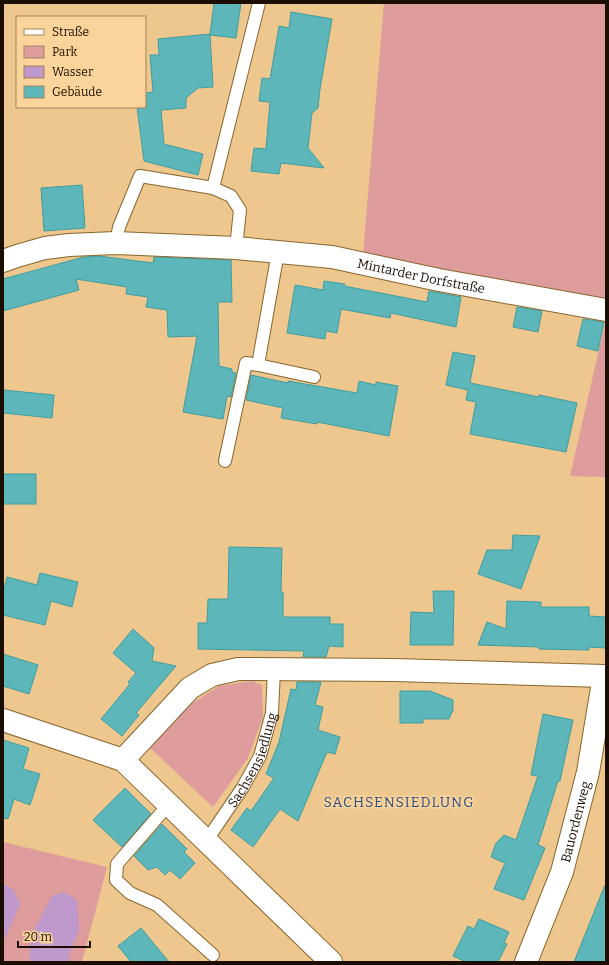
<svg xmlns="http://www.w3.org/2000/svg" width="609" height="965" font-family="Bitter,serif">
<rect width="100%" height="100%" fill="#edc78d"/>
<g fill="#de9c9d">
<path d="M384 3H606V301L363 255Z"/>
<path d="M606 319V477L570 476Z"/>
<path d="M252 681 262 685 263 717 248 758 213 807 150 748 188 706 219 686Z"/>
<path d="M3 842 107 867 82 962H3Z"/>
</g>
<g fill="#bf98cc">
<path d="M3 884 13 889 20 904 3 943Z"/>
<path d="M64 892 77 900 79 930 69 955V962H30V938L52 896Z"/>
</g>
<g fill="#5db7ba" stroke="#419d9f">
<path d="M214 3H241L236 38 210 35 213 87 198 88 186 98V108L161 110 164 144 203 154 198 175 144 161 137 107H145V93L153 92 150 55H159L158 39 210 34Z"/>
<path d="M291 12 332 19 320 89 318 108 312 113 308 148 324 168 281 163 279 174 251 171 254 148 266 149 270 102 259 101 262 78 270 79 279 26 289 28Z"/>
<path d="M82 185 85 228 44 231 41 188Z"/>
<path d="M99 256 153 263 154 257 231 260 232 302H218L219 366 232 369V372L236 373 231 397 227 396 223 419 183 412 197 336 168 337 167 310 146 307 148 297 126 294 127 287 76 279 79 290 3 311V279L84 257Z"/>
<path d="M324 281 345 284 344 286 427 302 429 291 461 297 456 327 391 313 390 318 341 309 337 333 326 331 325 339 287 333 295 285 323 290Z"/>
<path d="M517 307 542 311 538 332 513 327Z"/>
<path d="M583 319 604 322 598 351 577 346Z"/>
<path d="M453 352 475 356 470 383 539 397V395L577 403 566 452 470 434 476 402 466 400 468 390 446 385Z"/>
<path d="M251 375 288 383V381L357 393 359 381 376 385V382L398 386 389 436 317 422V424L281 418 283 408 246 400Z"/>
<path d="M3 390 54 395 52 418 3 413Z"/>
<rect x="3" y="474" width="33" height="30"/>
<path d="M513 535 540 536 521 589 478 574 487 550H512Z"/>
<path d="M229 547 282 548 281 592H283V617H330V624H343V647L329 646 326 657H303L304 651 198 649V623H207L208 599H228Z"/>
<path d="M40 573 78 582 72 607 51 601 45 625 3 615V594L7 577 37 585Z"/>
<path d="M433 591H454L453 645H410L411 612 434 613Z"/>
<path d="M507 601 541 602V607H589V616L606 617V648L589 647V650L539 649V647L478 645 487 622 506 629Z"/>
<path d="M133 629 154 648 152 661 176 666 136 713 139 715 122 736 101 719 130 684 128 682 136 673 113 653Z"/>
<path d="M3 654 38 665 29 694 3 686Z"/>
<path d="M297 682H321L315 705 323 707 318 730 340 737 335 754 327 752 298 821 280 809 253 847 231 830 247 808 251 811 274 778 266 774 279 742 291 689 296 690Z"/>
<path d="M400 691H430L453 700V710L449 719H423V723H400Z"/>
<path d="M543 714 573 720 560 781H558L538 845 545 848 524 900 494 889 505 863 491 857 496 843 504 835 516 840 538 776 531 775Z"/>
<path d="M3 740 29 748 23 769 40 774 30 805 14 799 8 819 3 818Z"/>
<path d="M125 788 151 814 122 847 93 820Z"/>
<path d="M162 824 187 849 184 852 195 863 180 879 170 870 165 875 157 867 148 870 134 856Z"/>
<path d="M605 885H606V962H574Z"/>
<path d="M479 919 509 932 504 943 507 944 498 962H466L453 956 468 926 474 929Z"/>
<path d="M141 928 169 962H131L118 946Z"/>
</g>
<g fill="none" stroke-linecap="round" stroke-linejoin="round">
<defs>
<g id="lane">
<path d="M213 188 259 3"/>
<path d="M116 243 119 227 140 176 213 188 231 196 240 210 236 248"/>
<path d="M258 365 314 377"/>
<path d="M225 461 246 363 258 365 278 252"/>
<path d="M169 804 117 864 116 880 130 893 157 905 213 955"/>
<path id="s1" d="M207 840 243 787 260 756 272 713 274 670"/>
</g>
<g id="street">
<path id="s2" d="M3 261 17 256 45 248 69 245 116 243 236 248 332 257 439 280 606 310"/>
<path d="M3 720 123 760 331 962"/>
<path d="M123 760 190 688 212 675 238 669 394 670 604 676"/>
<path id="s3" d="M526 962 562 872 588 772 604 676H606"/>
</g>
</defs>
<use href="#lane" stroke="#88662d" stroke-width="14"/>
<use href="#street" stroke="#88662d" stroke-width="24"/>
<use href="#lane" stroke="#fff" stroke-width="12"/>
<use href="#street" stroke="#fff" stroke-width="22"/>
</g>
<g text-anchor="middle" stroke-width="3.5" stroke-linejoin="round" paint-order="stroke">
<g font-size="13" fill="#1b0e00" stroke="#fad49a">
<text dy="5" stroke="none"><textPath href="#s2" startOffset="423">Mintarder Dorfstraße</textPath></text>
<text dy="5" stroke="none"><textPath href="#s1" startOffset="93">Sachsensiedlung</textPath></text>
<text dy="5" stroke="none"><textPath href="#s3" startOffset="149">Bauordenweg</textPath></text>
</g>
<g font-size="14" letter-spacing="1" fill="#2a4e85" stroke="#fad49a">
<text x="399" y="807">SACHSENSIEDLUNG</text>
</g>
</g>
<rect width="609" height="965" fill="none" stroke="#1b0e00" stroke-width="8"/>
<rect x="16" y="16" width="130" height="92" fill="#fad49a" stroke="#a1855c"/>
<rect x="24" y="29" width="20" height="6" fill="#ffffff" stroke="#a1855c"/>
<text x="52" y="36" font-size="12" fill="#1b0e00">Straße</text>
<rect x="24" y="46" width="20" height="12" fill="#de9c9d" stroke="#a1855c"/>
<text x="52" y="56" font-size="12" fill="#1b0e00">Park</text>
<rect x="24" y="66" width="20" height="12" fill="#bf98cc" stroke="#a1855c"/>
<text x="52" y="76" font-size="12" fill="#1b0e00">Wasser</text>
<rect x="24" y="86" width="20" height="12" fill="#5db7ba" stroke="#a1855c"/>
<text x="52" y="96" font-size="12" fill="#1b0e00">Gebäude</text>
<path d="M18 941v6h72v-6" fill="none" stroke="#1b0e00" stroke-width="2"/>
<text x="24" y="941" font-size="12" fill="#1b0e00" stroke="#fad49a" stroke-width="3" paint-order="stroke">20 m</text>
</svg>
